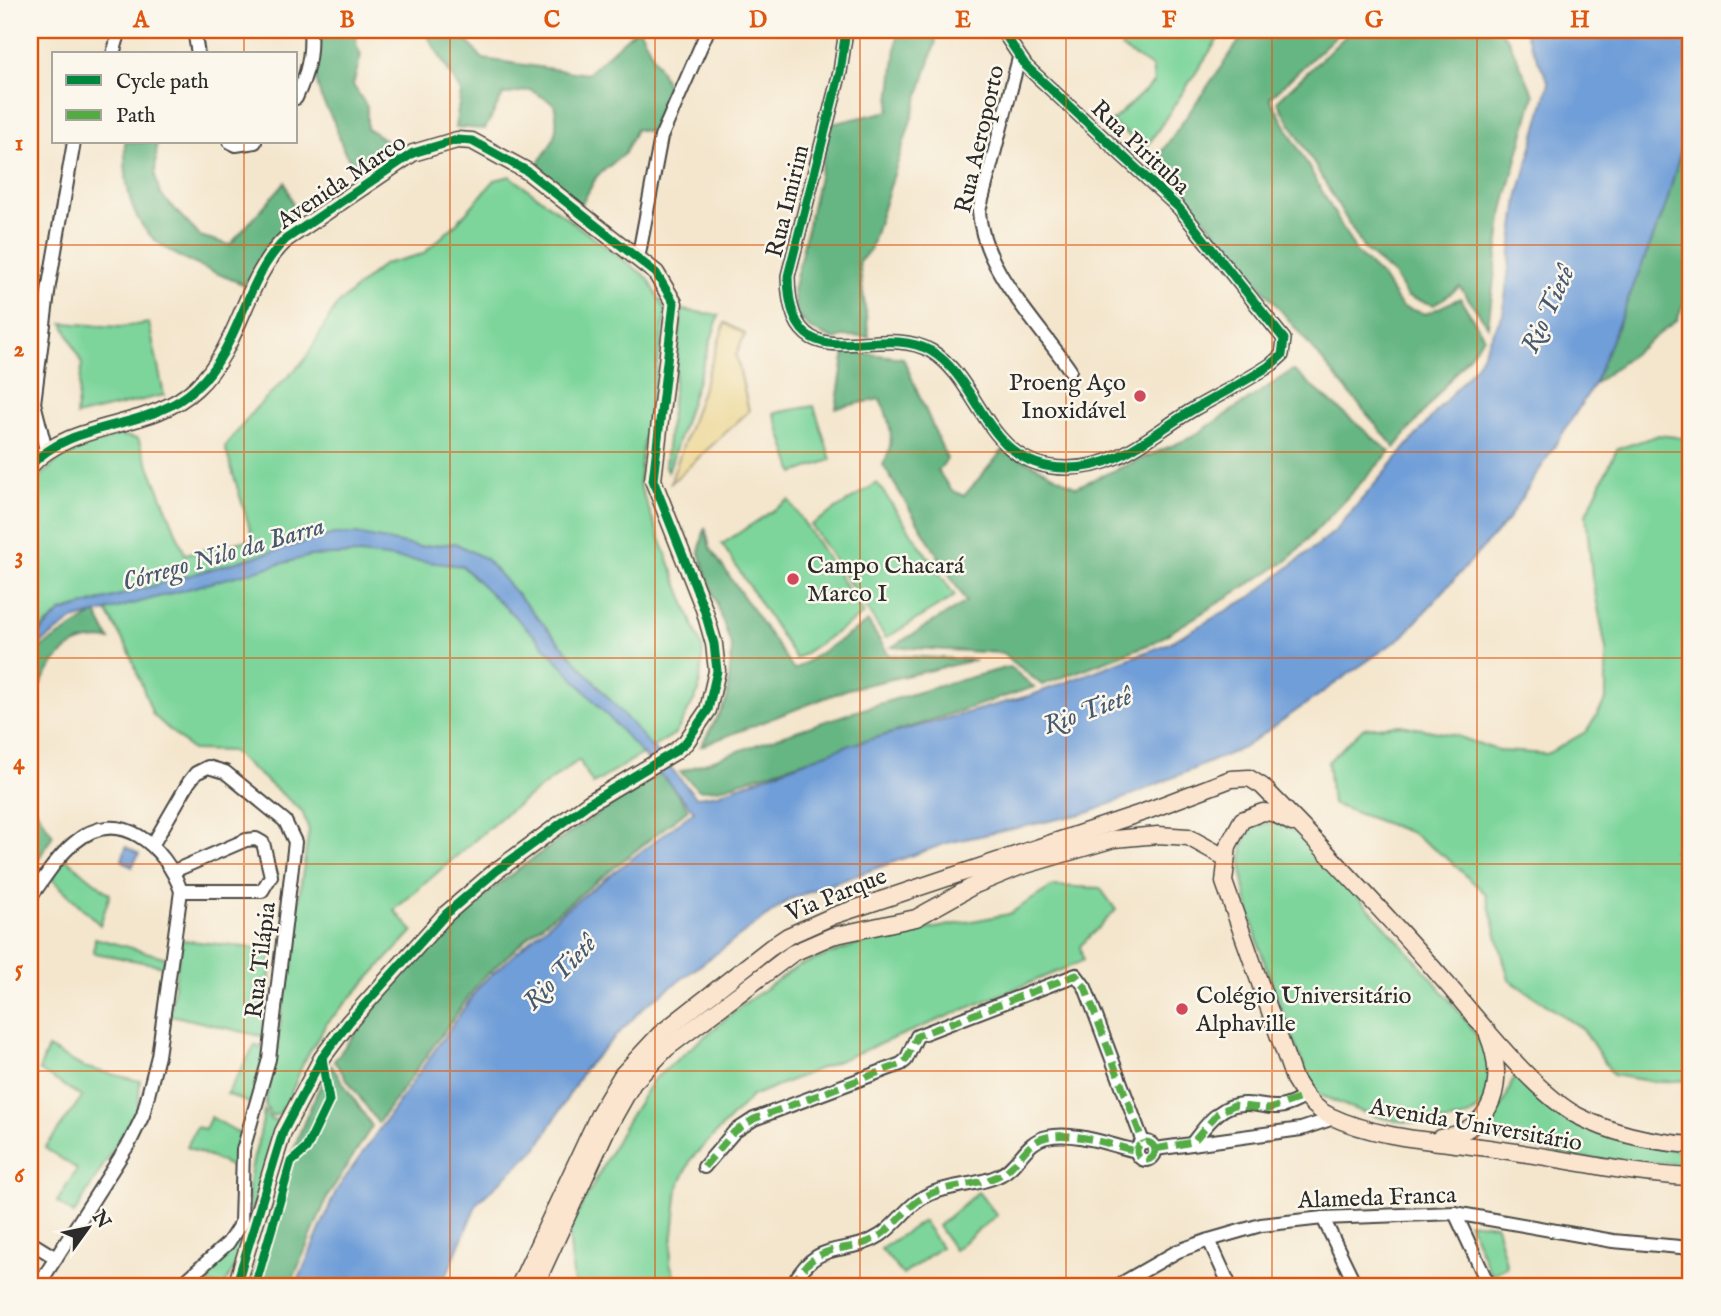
<svg xmlns="http://www.w3.org/2000/svg" width="1721" height="1316" font-family="'IM FELL English',serif">
<rect width="100%" height="100%" fill="#fbf7ec"/>
<filter id="ink" filterUnits="userSpaceOnUse"><feTurbulence type="fractalNoise" baseFrequency=".0143" numOctaves="2"/><feDisplacementMap in="SourceGraphic" scale="14" xChannelSelector="R" yChannelSelector="G"/><feConvolveMatrix kernelMatrix="1 2 1 2 8 2 1 2 1" color-interpolation-filters="sRGB"/></filter>
<filter id="wash" filterUnits="userSpaceOnUse"><feTurbulence type="fractalNoise" baseFrequency=".00686" numOctaves="4" result="noise"/><feDisplacementMap in="SourceGraphic" scale="28" xChannelSelector="R" yChannelSelector="G"/><feGaussianBlur stdDeviation="1.57" result="paint"/><feColorMatrix in="noise" values="0 0 0 0 0 0 0 0 0 0 0 0 0 0 0 0 0 1.4 0 .05"/><feComposite in="paint" operator="in"/></filter>
<g filter="url(#wash)">
<rect width="100%" height="100%" fill="#f4e6cd"/>
<g fill="#7dd59b" stroke="#548063" stroke-width="2">
<path d="M1141 30H1224L1146 148 1111 122 1154 82 1152 67 1121 48 1128 38Z"/>
<path d="M510 176 648 278 666 312 642 452 639 484 703 650 699 691 676 733 593 784 579 760 505 814 394 910 413 931 327 1023 304 1061 283 1113 271 1116 265 1104 275 1059 309 830 302 811 231 751 192 750 153 715 129 651 100 600 61 612 30 639V486L64 455 118 435 138 439 185 554 253 539 225 447 255 409 304 361 336 306 384 264 423 254 456 224 495 180Z"/>
<path d="M682 310 719 315 668 472 665 467Z"/>
<path d="M63 323 120 327 149 323 164 395 76 416 82 364Z"/>
<path d="M814 406 831 460 794 473 774 413Z"/>
<path d="M1659 435 1691 439V1080L1655 1082 1613 1075 1583 1029 1509 980 1486 894 1449 860 1412 833 1332 804 1328 762 1363 728 1401 725 1454 735 1500 751 1547 754 1587 731 1606 700V649L1592 577 1586 514 1617 449Z"/>
<path d="M877 483 955 596 886 638 811 525Z"/>
<path d="M789 500 864 614 796 659 722 544Z"/>
<path d="M1276 822 1299 834C1334 873 1488 1027 1492 1068 1494 1090 1484 1112 1463 1118 1412 1133 1361 1114 1314 1092 1293 1039 1233 900 1243 847 1244 841 1248 833 1250 827Z"/>
<path d="M65 858 110 894 100 925 51 878Z"/>
<path d="M1053 886 1100 888 1116 910 1080 946 1083 961 752 1096 691 1159 678 1188 670 1263 678 1286H574L569 1231 624 1126 653 1080 742 1005 798 966 866 941 1009 914Z"/>
<path d="M95 938 164 957V966L94 953Z"/>
<path d="M181 940 272 950 265 1037 170 1015Z"/>
<path d="M255 1045 266 1050 251 1104 227 1094Z"/>
<path d="M48 1048 83 1067 140 1081 138 1108 74 1214 57 1202 77 1169 45 1148 82 1097 39 1070Z"/>
<path d="M1516 1069C1528 1084 1543 1107 1560 1117 1600 1140 1647 1146 1691 1152V1165L1580 1158 1474 1135C1499 1119 1508 1097 1516 1069Z"/>
<path d="M264 1110 271 1120H279L266 1159 253 1216C239 1182 262 1144 264 1110Z"/>
<path d="M211 1117 241 1134 237 1169 187 1147 196 1127 205 1129Z"/>
<path d="M978 1192 997 1215 954 1250 938 1226Z"/>
<path d="M923 1221 941 1247 903 1275 881 1249Z"/>
<path d="M1468 1222 1496 1225 1507 1267 1491 1275Z"/>
<path d="M249 1234C240 1250 235 1273 223 1286L208 1284C207 1260 233 1249 249 1234Z"/>
</g>
<g fill="#66b683" stroke="#487057" stroke-width="2">
<path d="M314 30H357L356 45 361 55 353 85 367 107V129C381 134 388 145 404 151L363 180 344 151 334 122 321 98 316 79Z"/>
<path d="M424 30H457L483 59 587 74 635 30H640L668 86 657 124 648 132 636 129 625 153 597 176 580 207 535 166C553 145 561 131 554 104L531 90 503 95 485 129 455 127 461 92Z"/>
<path d="M898 30H932L936 41 870 250 859 262 869 337 844 336 835 340 810 329 796 313 793 291 831 124 889 111Z"/>
<path d="M1247 30H1342L1270 98 1356 252 1382 277 1402 307 1426 314 1460 298 1484 337 1395 448 1156 160Z"/>
<path d="M1352 30H1499L1508 39 1534 95 1503 210 1488 326 1460 287 1434 305 1407 297 1394 275 1364 249 1277 101Z"/>
<path d="M1691 112V285L1677 320 1594 384 1666 205Z"/>
<path d="M125 142H157L155 175 160 194 200 236 230 245 285 182 296 213 245 285C164 251 122 243 125 142Z"/>
<path d="M845 351 903 358 947 459 938 471 951 490 964 496 1004 449 1076 487 1192 437 1293 370 1390 452 1288 560 1153 643 1042 685 1002 653 892 647 966 602 883 465C896 442 891 422 880 399L836 408Z"/>
<path d="M705 527 710 548 794 670 868 622 889 655 975 660 848 689 701 746 727 700 732 648 699 553Z"/>
<path d="M96 613 110 640C63 634 50 668 30 703V654Z"/>
<path d="M1010 667 1034 687 718 789 699 790 680 772C789 732 898 695 1010 667Z"/>
<path d="M662 773 688 809 538 928 480 981 378 1123 334 1061C364 1022 393 980 429 945 498 877 581 824 662 773Z"/>
<path d="M30 801 53 835 30 873Z"/>
<path d="M331 1065 372 1126 328 1196 290 1286H250C273 1211 293 1135 331 1065Z"/>
</g>
<path fill="#eeda9e" stroke="#8c8264" stroke-width="2" d="M725 323 745 334 736 355 749 411 670 484Z"/>
<g fill="#709ed8" stroke="#4e6482" stroke-width="2">
<path d="M1524 30H1691V112L1666 205 1594 384 1507 521 1403 636 1243 748 1091 812 947 843 790 899 645 1006 585 1068 538 1147 477 1203 442 1286H296L336 1191 481 984 562 912 694 811 536 637 462 566 360 554 310 556 73 620 30 651V642L61 612 334 534H356L420 547 455 543 486 559 696 797 718 794 846 746 1032 695 1167 644 1252 596 1334 532 1477 364 1503 314 1518 198 1549 83Z"/>
<path d="M126 847 139 854 132 867 122 860Z"/>
</g>
<g fill="none" stroke-linecap="round" stroke-linejoin="round">
<path stroke="#709ed8" stroke-width="3.5" d="M1674 850 1691 858"/>
</g>
</g>
<g filter="url(#ink)">
<g fill="none" stroke-linecap="round" stroke-linejoin="round">
<defs>
<g id="street">
<path d="M194 30 198 54"/>
<path d="M846 30 840 72 788 276C789 389 876 319 931 351 982 381 985 468 1066 468 1119 469 1151 434 1194 409 1220 394 1247 381 1272 364L1282 355 1284 339 1179 208 1026 66 1002 30"/>
<path d="M113 54 120 30"/>
<path d="M1019 58 979 211C982 269 1038 323 1070 370"/>
<path d="M296 98C307 75 312 55 310 30"/>
<path d="M230 142 236 145 255 142"/>
<path d="M638 259 661 137 708 30"/>
<path d="M30 400 34 403 46 450"/>
<path d="M34 403 49 285 74 142"/>
<path d="M153 844 189 782 196 773 208 767 225 772 285 821 295 842 269 1059 243 1150 241 1223 228 1243 180 1286"/>
<path d="M174 871 246 840 256 839 263 843 271 876 262 891H181"/>
<path d="M30 898C44 879 56 858 74 843 119 804 166 847 181 891L158 1056 143 1115 130 1142 38 1286"/>
<circle cx="1146" cy="1151" r="9"/>
<path d="M1193 1142C1204 1128 1217 1109 1235 1105 1263 1099 1270 1118 1304 1097"/>
<path d="M1155 1149 1301 1129 1334 1118"/>
<path d="M704 1167 734 1132 754 1119 901 1064 906 1060 917 1036 1076 975 1085 987 1143 1142"/>
<path d="M1455 1213 1489 1286"/>
<path d="M1323 1218 1356 1286"/>
<path d="M1209 1240 1230 1286"/>
<path d="M30 1242 56 1258"/>
<path d="M792 1286C819 1235 846 1258 881 1235 899 1222 910 1202 930 1194 952 1184 976 1186 998 1176 1018 1168 1025 1141 1047 1137 1076 1131 1109 1145 1137 1151"/>
<path d="M1117 1286 1178 1251 1209 1240 1261 1225 1323 1218 1455 1213 1613 1241 1691 1248"/>
</g>
<g id="secondary">
<path d="M30 466C74 418 149 432 196 388 241 347 243 280 286 239L413 153 457 140 472 141 527 171 656 273 674 303 653 480 704 609 714 644 717 671 708 710 686 742 674 752 589 803 496 871 446 914 349 1022 322 1058 283 1132 236 1286"/>
<path d="M1292 823 1273 813 1263 812 1242 820 1228 846 1224 882 1294 1079C1303 1094 1313 1108 1330 1116 1383 1141 1446 1141 1502 1150 1566 1159 1626 1174 1691 1177"/>
<path d="M1440 1138C1496 1130 1506 1080 1488 1035"/>
<path d="M519 1286 600 1112 622 1075 660 1034 770 948 788 936 833 916 1144 812 1231 779 1249 778 1262 786C1325 850 1388 916 1447 984 1480 1022 1536 1094 1578 1116 1613 1134 1653 1142 1691 1145"/>
<path d="M535 1286 607 1129 633 1083 667 1048 793 953 832 936 916 918 975 885 1019 867 1114 839 1158 835 1188 837 1226 858"/>
</g>
</defs>
<use href="#street" stroke="#494743" stroke-width="16"/>
<use href="#secondary" stroke="#494743" stroke-width="19"/>
<use href="#street" stroke="#fff" stroke-width="12"/>
<use href="#secondary" stroke="#fbe5cf" stroke-width="16"/>
<g stroke="#54ab44" stroke-width="7" stroke-dasharray="14 7" stroke-linecap="butt">
<circle cx="1146" cy="1151" r="9"/>
<path d="M1155 1149 1193 1142 1218 1113 1234 1105 1269 1109 1304 1097"/>
<path d="M704 1167 734 1132 754 1119 901 1064 906 1060 917 1036 1076 975 1085 987 1143 1142"/>
<path d="M792 1286C819 1235 846 1258 881 1235 899 1222 910 1202 930 1194 952 1184 976 1186 998 1176 1018 1168 1025 1141 1047 1137 1076 1131 1109 1145 1137 1151"/>
</g>
<defs>
<g id="cycleway">
<path d="M846 30 840 72 788 276C789 389 876 319 931 351 982 381 985 468 1066 468 1119 469 1151 434 1194 409 1220 394 1247 381 1272 364L1282 355 1284 339 1179 208 1026 66 1002 30"/>
<path d="M30 466C74 418 149 432 196 388 241 347 243 280 286 239L413 153 457 140 472 141 527 171 656 273 674 303 653 480 704 609 714 644 717 671 708 710 686 742 674 752 589 803 496 871 446 914 349 1022 322 1058 283 1132 236 1286"/>
<path d="M255 1286 291 1162 306 1149 329 1101 322 1058"/>
</g>
</defs>
<use href="#cycleway" stroke="#fbf7ec" stroke-width="13"/>
<use href="#cycleway" stroke="#00873e" stroke-width="9"/>
</g>
</g>
<path fill="none" stroke="#df570e" stroke-width="2" stroke-opacity="0.55" d="M244 30V54M450 30V1286M655 30V1286M860 30V1286M1066 30V1286M1272 30V1286M1477 30V1286M244 142V1286M30 245H1691M30 452H1691M30 658H1691M30 864H1691M30 1071H1691"/>
<g fill="#d1495b" stroke="#fbf7ec" stroke-width="2.5">
<circle cx="1140" cy="396" r="7"/>
<circle cx="793" cy="579" r="7"/>
<circle cx="1182" cy="1009" r="7"/>
</g>
<g text-anchor="middle" stroke-width="5" stroke-linejoin="round" paint-order="stroke">
<g font-size="24" fill="#2b2b2b" stroke="#fbf7ec">
<text transform="translate(979 139) rotate(-77)" y="8">Rua Aeroporto</text>
<text transform="translate(1141 147) rotate(43)" y="8">Rua Pirituba</text>
<text transform="translate(341 181) rotate(-34)" y="8">Avenida Marco</text>
<text transform="translate(787 201) rotate(-76)" y="8">Rua Imirim</text>
<text transform="translate(836 894) rotate(-22)" y="8">Via Parque</text>
<text transform="translate(260 960) rotate(-83)" y="8">Rua Tilápia</text>
<text transform="translate(1476 1124) rotate(10)" y="8">Avenida Universitário</text>
<text transform="translate(1377 1197) rotate(-2)" y="8">Alameda Franca</text>
</g>
<g font-size="24" fill="#2b2b2b" stroke="#fbf7ec" text-anchor="start">
<text x="1126" y="390" text-anchor="end">Proeng Aço<tspan x="1126" dy="28">Inoxidável</tspan></text>
<text x="807" y="573">Campo Chacará<tspan x="807" dy="28">Marco I</tspan></text>
<text x="1196" y="1003">Colégio Universitário<tspan x="1196" dy="28">Alphaville</tspan></text>
</g>
<g font-size="26" font-style="italic" fill="#475970" stroke="#fbf7ec">
<text transform="translate(1547 309) rotate(-65)" y="9">Rio Tietê</text>
<text transform="translate(223 553) rotate(-16)" y="9">Córrego Nilo da Barra</text>
<text transform="translate(1087 710) rotate(-20)" y="9">Rio Tietê</text>
<text transform="translate(559 972) rotate(-46)" y="9">Rio Tietê</text>
</g>
</g>
<rect width="1721" height="1316" fill="none" stroke="#fbf7ec" stroke-width="77"/>
<rect x="52" y="52" width="245" height="91" fill="#fbf7ec" stroke="#a8a59f" stroke-width="2"/>
<rect x="66" y="75" width="35" height="10" fill="#00873e" stroke="#a8a59f" stroke-width="2"/>
<text x="116" y="88" font-size="21" fill="#2b2b2b">Cycle path</text>
<rect x="66" y="110" width="35" height="10" fill="#54ab44" stroke="#a8a59f" stroke-width="2"/>
<text x="116" y="122" font-size="21" fill="#2b2b2b">Path</text>
<g transform="translate(88 1228) rotate(57)" stroke="#fbf7ec" stroke-width="5" paint-order="stroke">
<path d="M0-5L12 26L0 18L-12 26Z" fill="#2b2b2b"/>
<text y="-10" font-size="19" font-weight="bold" text-anchor="middle" fill="#2b2b2b">N</text>
</g>
<rect x="38" y="38" width="1644" height="1240" fill="none" stroke="#df570e" stroke-width="2.5"/>
<g font-size="23" text-anchor="middle" font-weight="bold" fill="#df570e">
<text x="141" y="27">A</text>
<text x="347" y="27">B</text>
<text x="552" y="27">C</text>
<text x="758" y="27">D</text>
<text x="963" y="27">E</text>
<text x="1169" y="27">F</text>
<text x="1374" y="27">G</text>
<text x="1580" y="27">H</text>
<text x="19" y="150">1</text>
<text x="19" y="356">2</text>
<text x="19" y="563">3</text>
<text x="19" y="769">4</text>
<text x="19" y="976">5</text>
<text x="19" y="1182">6</text>
</g>
</svg>
